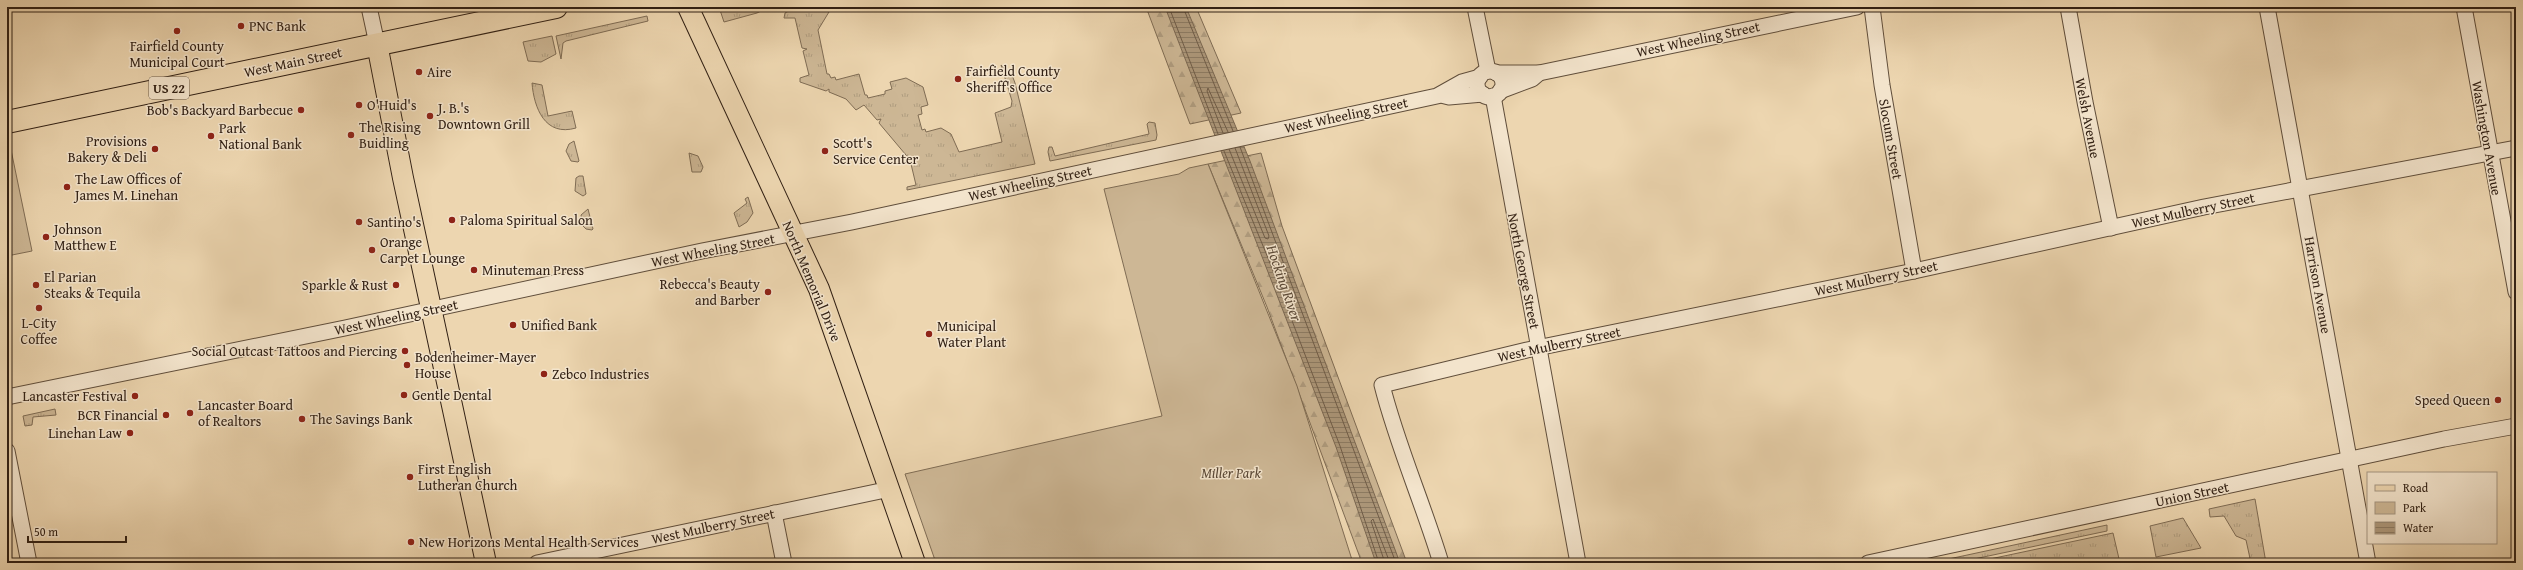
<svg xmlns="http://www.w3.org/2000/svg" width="2523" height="570" font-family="'Gentium Book Plus',serif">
<defs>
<pattern id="grass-tufts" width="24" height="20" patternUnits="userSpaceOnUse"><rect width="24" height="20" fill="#cdb795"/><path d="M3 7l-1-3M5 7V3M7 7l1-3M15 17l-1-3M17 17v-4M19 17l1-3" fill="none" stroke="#b09d80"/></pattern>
<pattern id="forest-firs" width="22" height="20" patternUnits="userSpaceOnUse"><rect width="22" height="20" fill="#cdb795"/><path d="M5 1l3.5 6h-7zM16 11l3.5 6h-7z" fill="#b09d80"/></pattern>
<pattern id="water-rules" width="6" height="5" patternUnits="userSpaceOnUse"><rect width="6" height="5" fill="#ad987b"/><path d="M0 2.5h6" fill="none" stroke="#8d7c64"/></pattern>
</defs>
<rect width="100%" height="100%" fill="#edd6b0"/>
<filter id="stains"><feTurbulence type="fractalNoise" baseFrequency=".005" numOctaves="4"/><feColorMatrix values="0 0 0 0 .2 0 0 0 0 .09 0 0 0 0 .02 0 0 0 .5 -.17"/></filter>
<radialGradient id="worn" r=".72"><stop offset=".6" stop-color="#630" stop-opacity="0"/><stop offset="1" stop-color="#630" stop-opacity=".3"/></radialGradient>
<g fill="url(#grass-tufts)" stroke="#7f6c54">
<path d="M719 7H769L757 13 724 22Z"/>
<path d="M796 7H832L818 30 827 74H829L831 78 835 77 836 80 859 74 865 95H867L868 98 885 94V91L892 89 890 82 906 78 923 87 928 105 921 107 922 114 918 115 922 130 925 129 926 132 941 128 951 134 959 152 1002 142 995 113 1011 107 1012 101 1001 65 1012 75 1015 83 1035 164 907 190V187L916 185 911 164 915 162 911 161 879 123 881 119 877 120 864 105 856 110 846 99 829 92V89L826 91 800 82V78L809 75 803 51 807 49 802 48 795 18H784L785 13Z"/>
<path d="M647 16 648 21 566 41 563 43 561 59 556 36Z"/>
<path d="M552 36 556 54 541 62 528 61 523 42Z"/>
<path d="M532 83 542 85 548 116 572 111 576 128C545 137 534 108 532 83Z"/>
<path d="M1149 122 1155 123 1157 135 1156 140 1050 161 1048 152 1049 147H1052L1055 156 1149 134 1147 124Z"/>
<path d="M574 141 579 161 578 162 571 161 566 151 569 144Z"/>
<path d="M689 153 698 156 703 167 701 172H692Z"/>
<path d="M579 176H583L586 194 583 196 575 191 576 178Z"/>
<path d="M748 197 753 213 747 222 739 227 734 213 747 203 745 199Z"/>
<path d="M588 209 593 229 592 230 586 229 583 226 581 215Z"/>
<path d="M55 409 56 415 33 417 32 425 25 426 23 416Z"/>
<path d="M2255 499 2266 563H2251L2246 540 2236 536 2224 516 2210 517 2209 509Z"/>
<path d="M2183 518 2201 548 2156 557 2150 526Z"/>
<path d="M2107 525V531L1955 563H1930Z"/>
<path d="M2113 533 2120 563H1971Z"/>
</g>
<g fill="url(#forest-firs)" stroke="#7f6c54">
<path d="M1146 7H1196L1241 113 1190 124Z"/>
<path d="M1261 153 1282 226 1407 563H1362L1267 307 1208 164Z"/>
</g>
<g fill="#cdb795" stroke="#7f6c54">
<path d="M10 145 32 251 7 256V146Z"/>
<path d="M1208 164 1297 386 1353 563H936L905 474 1162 416 1104 189 1179 174 1189 168Z"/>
</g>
<path fill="url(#water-rules)" stroke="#7b6852" d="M1165 7H1186L1250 161 1400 563H1376L1336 447Z"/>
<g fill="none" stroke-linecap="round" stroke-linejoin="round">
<g stroke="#6f5c48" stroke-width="1">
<path d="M1169 7 1218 134"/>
<path d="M1183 7 1233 131"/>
<path d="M1223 133 1207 91 1208 88 1228 132"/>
<path d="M1240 147 1396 563"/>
<path d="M1229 149 1265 238 1268 239 1269 236 1235 148"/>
<path d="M1224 151 1268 258 1340 446 1379 563"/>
<path d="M1385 563 1371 521 1373 519 1390 563"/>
</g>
<defs>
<g id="minor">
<path d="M369 7 377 44"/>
<path d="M1475 7 1488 71"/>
<path d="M1872 7 1882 85 1914 271"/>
<path d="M2068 7 2085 102 2111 228"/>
<path d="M2267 7 2368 563"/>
<path d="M2464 7 2516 292"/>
<circle cx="1490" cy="84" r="13"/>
<path d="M1496 73H1539L1857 7"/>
<path d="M1500 91 1532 79 1539 73"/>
<path d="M1441 95 1449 97 1483 94"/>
<path d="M1493 96 1578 563"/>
<path d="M7 397 345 328 702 251 852 222 1437 96 1462 82 1480 77"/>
<path d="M7 451 29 563"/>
<path d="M774 513 784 563"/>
<path d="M537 563 890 489"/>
<path d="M1441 563C1423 503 1397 445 1382 385L1527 350 1914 271 2204 207 2516 148"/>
<path d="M1868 563 2444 439 2516 426"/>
</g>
<g id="major">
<path d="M688 7 819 289 915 563"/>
<path d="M377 44 403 178 486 563"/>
</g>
<path id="highway" d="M7 122 556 7"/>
</defs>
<use href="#minor" stroke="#604e3b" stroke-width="17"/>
<use href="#major" stroke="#312014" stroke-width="22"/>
<use href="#highway" stroke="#312014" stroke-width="24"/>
<use href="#minor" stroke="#f3e4cc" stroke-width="15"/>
<use href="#major" stroke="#edd6b0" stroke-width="20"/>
<use href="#highway" stroke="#edd6b0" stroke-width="22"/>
</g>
<g fill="#8f2418" stroke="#f3e4cc" stroke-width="1.5">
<circle cx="241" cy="26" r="4"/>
<circle cx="177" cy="31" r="4"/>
<circle cx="419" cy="72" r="4"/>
<circle cx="958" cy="79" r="4"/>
<circle cx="359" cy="105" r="4"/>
<circle cx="301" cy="110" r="4"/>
<circle cx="430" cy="116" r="4"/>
<circle cx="351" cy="135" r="4"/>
<circle cx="211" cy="136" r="4"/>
<circle cx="155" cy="149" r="4"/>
<circle cx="825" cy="151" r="4"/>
<circle cx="67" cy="187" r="4"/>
<circle cx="452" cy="220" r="4"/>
<circle cx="359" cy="222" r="4"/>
<circle cx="46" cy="237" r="4"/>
<circle cx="372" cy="250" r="4"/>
<circle cx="474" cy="270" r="4"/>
<circle cx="36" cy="285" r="4"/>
<circle cx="396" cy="285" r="4"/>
<circle cx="768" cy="292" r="4"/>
<circle cx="39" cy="308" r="4"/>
<circle cx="513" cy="325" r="4"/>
<circle cx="929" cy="334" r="4"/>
<circle cx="405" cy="351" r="4"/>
<circle cx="407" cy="365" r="4"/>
<circle cx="544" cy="374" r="4"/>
<circle cx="404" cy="395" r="4"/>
<circle cx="135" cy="396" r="4"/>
<circle cx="2498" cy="400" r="4"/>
<circle cx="190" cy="413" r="4"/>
<circle cx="166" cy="415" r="4"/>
<circle cx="302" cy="419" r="4"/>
<circle cx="130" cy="433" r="4"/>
<circle cx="410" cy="477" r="4"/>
<circle cx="411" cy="542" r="4"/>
</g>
<g text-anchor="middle" stroke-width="3" stroke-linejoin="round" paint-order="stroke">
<rect fill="#f3e4cc" stroke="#6b5b4b" stroke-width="1" x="149" y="77" width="40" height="22" rx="3"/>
<g font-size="13" font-weight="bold" fill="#312014">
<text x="169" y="93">US 22</text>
</g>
<g font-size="14" fill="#312014" stroke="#f3e4cc" text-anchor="start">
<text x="249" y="31">PNC Bank</text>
<text x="177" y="51" text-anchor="middle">Fairfield County<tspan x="177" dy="16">Municipal Court</tspan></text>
<text x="966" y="76">Fairfield County<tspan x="966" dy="16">Sheriff's Office</tspan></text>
<text x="427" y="77">Aire</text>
<text x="367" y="110">O'Huid's</text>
<text x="438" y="113">J. B.'s<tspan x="438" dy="16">Downtown Grill</tspan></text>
<text x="293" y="115" text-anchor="end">Bob's Backyard Barbecue</text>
<text x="359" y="132">The Rising<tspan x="359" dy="16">Buidling</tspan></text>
<text x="219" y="133">Park<tspan x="219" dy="16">National Bank</tspan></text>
<text x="147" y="146" text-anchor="end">Provisions<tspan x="147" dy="16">Bakery &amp; Deli</tspan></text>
<text x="833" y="148">Scott's<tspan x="833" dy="16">Service Center</tspan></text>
<text x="75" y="184">The Law Offices of<tspan x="75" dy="16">James M. Linehan</tspan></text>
<text x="460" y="225">Paloma Spiritual Salon</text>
<text x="367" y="227">Santino's</text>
<text x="54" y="234">Johnson<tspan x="54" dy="16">Matthew E</tspan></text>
<text x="380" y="247">Orange<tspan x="380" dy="16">Carpet Lounge</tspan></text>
<text x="482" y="275">Minuteman Press</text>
<text x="44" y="282">El Parian<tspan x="44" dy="16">Steaks &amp; Tequila</tspan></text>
<text x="760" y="289" text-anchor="end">Rebecca's Beauty<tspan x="760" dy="16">and Barber</tspan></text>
<text x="388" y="290" text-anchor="end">Sparkle &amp; Rust</text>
<text x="39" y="328" text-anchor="middle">L-City<tspan x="39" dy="16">Coffee</tspan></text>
<text x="521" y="330">Unified Bank</text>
<text x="937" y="331">Municipal<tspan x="937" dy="16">Water Plant</tspan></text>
<text x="397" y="356" text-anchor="end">Social Outcast Tattoos and Piercing</text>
<text x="415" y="362">Bodenheimer-Mayer<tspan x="415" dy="16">House</tspan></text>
<text x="552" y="379">Zebco Industries</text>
<text x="412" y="400">Gentle Dental</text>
<text x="127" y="401" text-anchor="end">Lancaster Festival</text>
<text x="2490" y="405" text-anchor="end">Speed Queen</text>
<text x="198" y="410">Lancaster Board<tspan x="198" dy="16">of Realtors</tspan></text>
<text x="158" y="420" text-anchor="end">BCR Financial</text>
<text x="310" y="424">The Savings Bank</text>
<text x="122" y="438" text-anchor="end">Linehan Law</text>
<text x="418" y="474">First English<tspan x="418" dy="16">Lutheran Church</tspan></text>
<text x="419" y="547">New Horizons Mental Health Services</text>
</g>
<g font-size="14" fill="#312014" stroke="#f3e4cc">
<text transform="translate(1698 39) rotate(-12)" y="5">West Wheeling Street</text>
<text transform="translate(293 62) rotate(-12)" y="5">West Main Street</text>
<text transform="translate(1346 115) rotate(-12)" y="5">West Wheeling Street</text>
<text transform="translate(2088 118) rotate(79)" y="5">Welsh Avenue</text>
<text transform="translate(2487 138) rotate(80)" y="5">Washington Avenue</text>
<text transform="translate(1891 139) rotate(80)" y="5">Slocum Street</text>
<text transform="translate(1030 183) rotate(-12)" y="5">West Wheeling Street</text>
<text transform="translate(2193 210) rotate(-12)" y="5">West Mulberry Street</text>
<text transform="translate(713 250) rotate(-11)" y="5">West Wheeling Street</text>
<text transform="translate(1524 271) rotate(79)" y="5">North George Street</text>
<text transform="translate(1876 278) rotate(-12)" y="5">West Mulberry Street</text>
<text transform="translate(812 281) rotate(67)" y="5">North Memorial Drive</text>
<text transform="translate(2318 285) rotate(80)" y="5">Harrison Avenue</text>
<text transform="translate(396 317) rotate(-12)" y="5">West Wheeling Street</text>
<text transform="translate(1559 344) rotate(-12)" y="5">West Mulberry Street</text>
<text transform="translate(2192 494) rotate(-12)" y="5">Union Street</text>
<text transform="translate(713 526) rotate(-12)" y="5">West Mulberry Street</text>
</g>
<g font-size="14" font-style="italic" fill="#584634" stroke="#f3e4cc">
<text x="1231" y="478">Miller Park</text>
</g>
<g font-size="15" font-style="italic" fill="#5c4a38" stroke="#f3e4cc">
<text transform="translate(1284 283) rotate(71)" y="5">Hocking River</text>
</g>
</g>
<rect width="2523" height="570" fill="none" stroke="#edd6b0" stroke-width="24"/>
<rect x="8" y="8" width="2507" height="554" fill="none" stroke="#312014" stroke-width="2"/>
<rect x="12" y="12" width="2499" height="546" fill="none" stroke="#312014"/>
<rect x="2367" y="472" width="130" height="72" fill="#f3e4cc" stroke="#a59682"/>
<rect x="2375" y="485" width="20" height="6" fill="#edd6b0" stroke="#a59682"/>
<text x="2403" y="492" font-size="12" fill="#312014">Road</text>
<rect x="2375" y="502" width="20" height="12" fill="#cdb795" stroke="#a59682"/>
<text x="2403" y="512" font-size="12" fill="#312014">Park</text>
<rect x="2375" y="522" width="20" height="12" fill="url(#water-rules)" stroke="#a59682"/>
<text x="2403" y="532" font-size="12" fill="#312014">Water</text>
<path d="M28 536v6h98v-6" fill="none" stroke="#312014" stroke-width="2"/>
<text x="34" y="536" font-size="12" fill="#312014" stroke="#f3e4cc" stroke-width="3" paint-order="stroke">50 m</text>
<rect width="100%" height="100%" filter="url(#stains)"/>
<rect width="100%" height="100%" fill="url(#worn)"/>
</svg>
